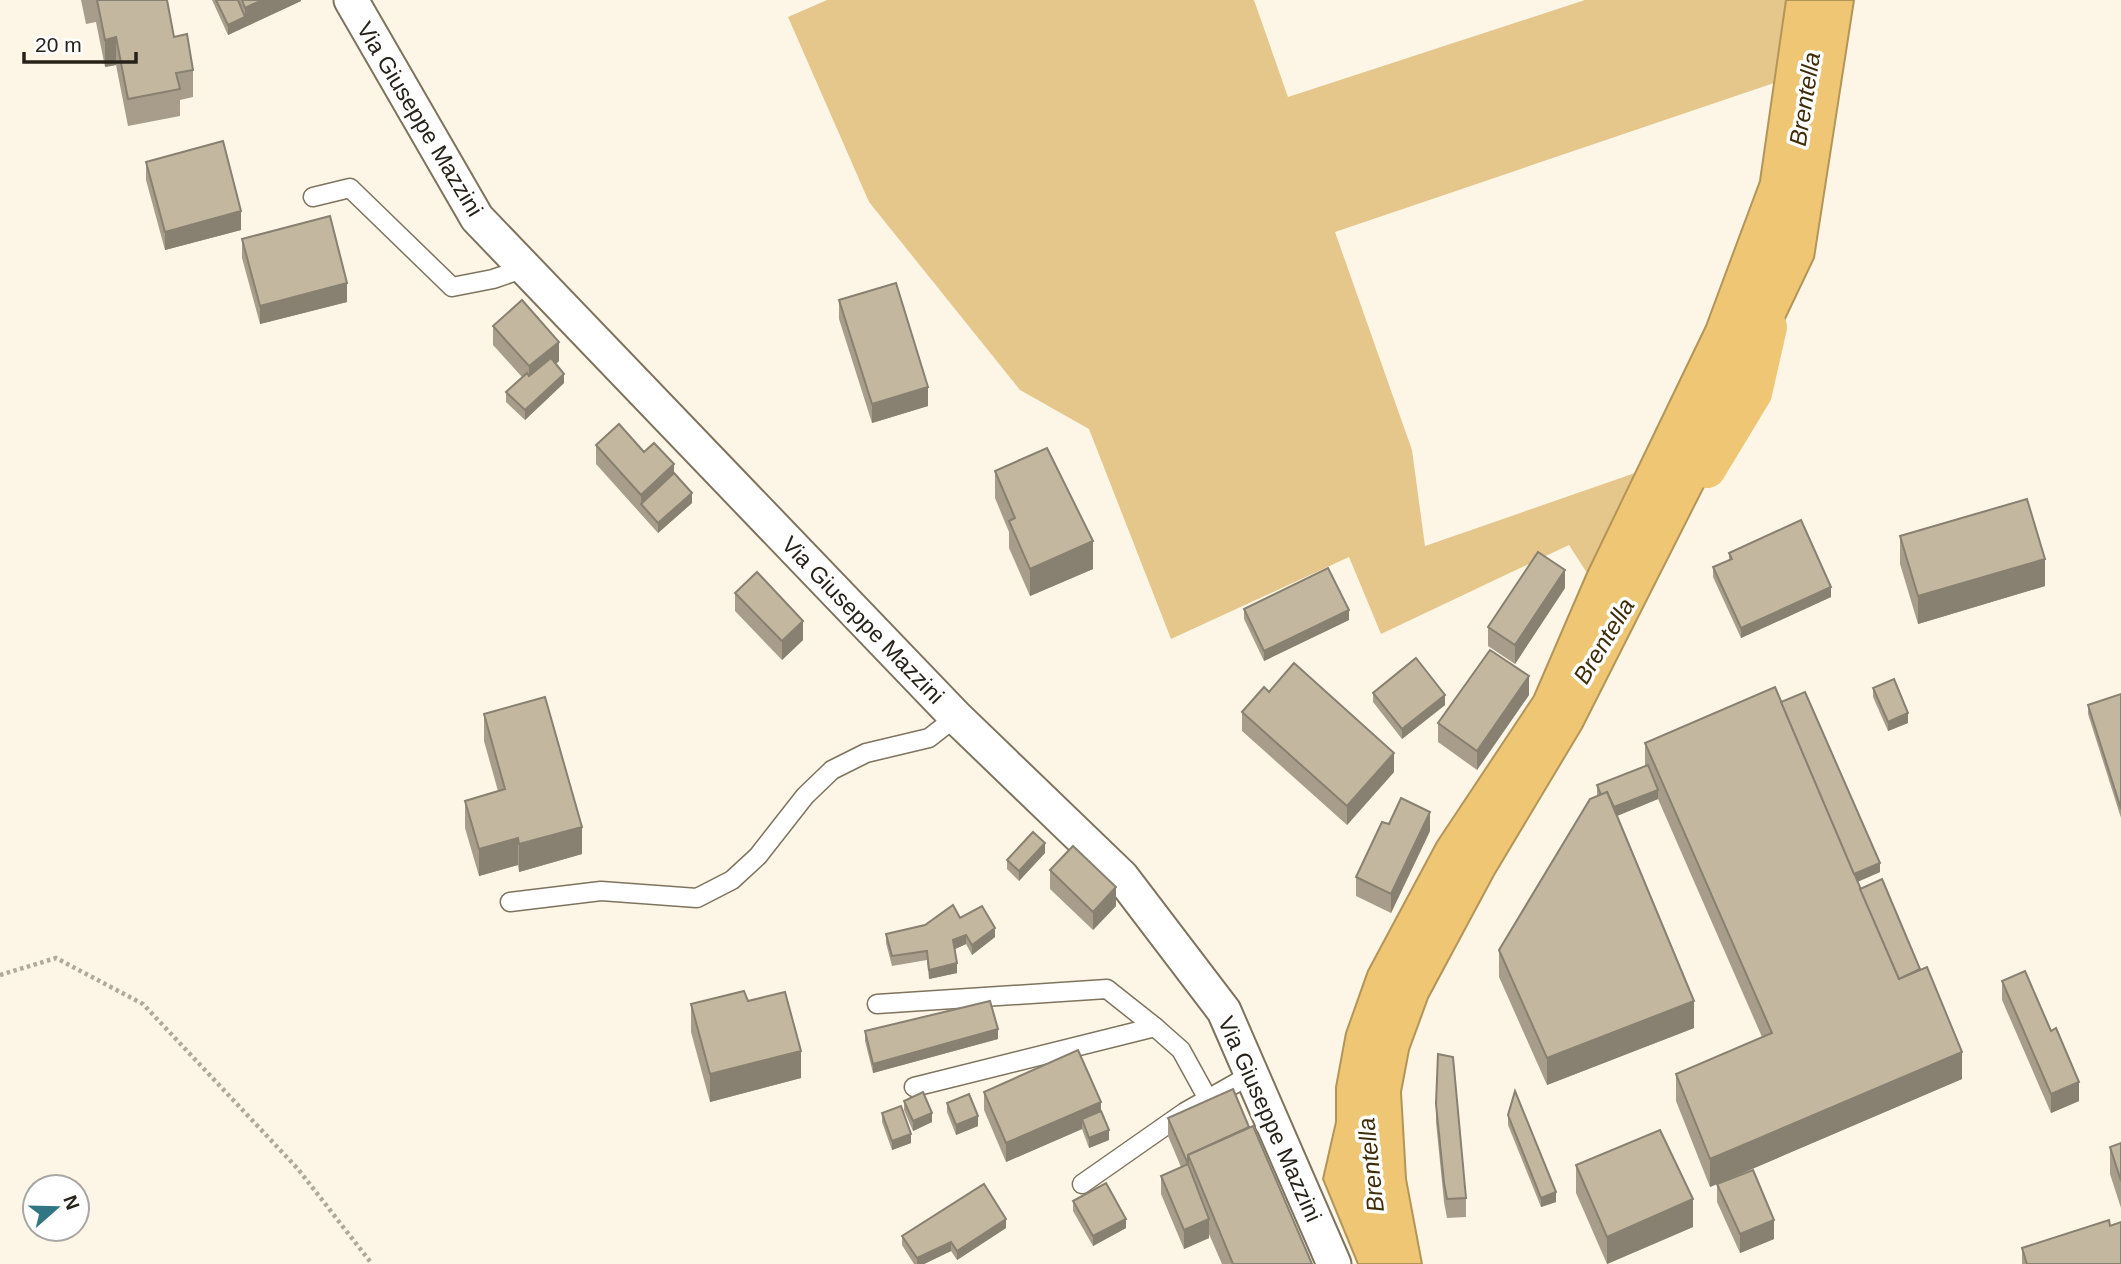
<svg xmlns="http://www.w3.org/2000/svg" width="2121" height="1264" font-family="Arial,sans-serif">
<rect width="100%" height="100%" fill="#fdf6e7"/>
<path fill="#e5c78c" d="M827 0H1254L1288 97 1585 0H1786L1774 83 1335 232 1412 450 1425 546 1635 473 1587 573 1569 545 1381 634 1349 557 1171 639 1089 429 1020 390 869 202 788 17Z"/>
<path fill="#efc673" stroke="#b39558" stroke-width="2" d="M1786 0H1854L1814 258 1719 457 1582 728 1494 875 1428 998 1409 1050 1401 1092 1406 1179 1422 1264H1358L1323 1179 1336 1122V1087L1346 1033 1368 971 1437 842 1534 696 1587 573 1706 326 1760 181Z"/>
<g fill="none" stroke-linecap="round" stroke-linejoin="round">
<path stroke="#efc673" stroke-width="38" d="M1707 469 1753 393 1768 327"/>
<defs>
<g id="service">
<path d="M313 197 350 188 452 287 493 279 525 268"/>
<path d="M510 902 601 891 697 898 732 880 758 856 805 796 832 770 866 753 929 738 956 717"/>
<path d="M877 1004 1107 989 1155 1027"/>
<path d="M914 1087 1155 1027 1181 1050 1208 1099"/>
<path d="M1082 1184 1185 1112 1252 1074"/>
</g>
<path id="minor" d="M351 0 477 218 956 717 1122 877 1224 1011 1334 1264"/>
</defs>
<use href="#service" stroke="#7e735d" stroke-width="21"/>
<use href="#minor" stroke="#7e735d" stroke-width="37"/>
<path stroke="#b0aa9d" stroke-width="4.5" stroke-dasharray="3.5 3.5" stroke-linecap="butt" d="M0 975 56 958 143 1004 298 1169 372 1264"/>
<use href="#service" stroke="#fff" stroke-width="18"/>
<use href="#minor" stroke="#fff" stroke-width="33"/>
</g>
<g fill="#a89d8a">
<path d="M81 0H167L174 37 193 70V97L180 100V116L128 126 116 65 105 67 96 22 86 24Z"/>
<path d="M212 0H301V1L228 35Z"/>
<path d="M146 162 241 230 165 250 146 180Z"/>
<path d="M242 239 347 302 260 324 242 258Z"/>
<path d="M839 300 928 406 872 423 839 319Z"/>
<path d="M493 326 559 361 556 364 564 383 525 420 506 402V392L522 377 493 345Z"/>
<path d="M596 445 644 452 674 473 692 503 658 533 596 464Z"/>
<path d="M995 471 1093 569 1030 596 1009 548V532L995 498Z"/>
<path d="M1900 536 2045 586 1918 624 1900 564Z"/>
<path d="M1729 553 1831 597 1741 638 1713 577V567L1729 561Z"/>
<path d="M1565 588 1515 664 1488 646V627Z"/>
<path d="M735 593 803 640 782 660 735 611Z"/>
<path d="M1244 609 1349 620 1264 661 1244 619Z"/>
<path d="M1873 688 1908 723 1888 731 1873 697Z"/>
<path d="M1269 692 1394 772 1347 825 1242 731V712Z"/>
<path d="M1373 693 1445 705 1402 739 1373 702Z"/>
<path d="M2121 694V818L2088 714V705Z"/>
<path d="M1529 695 1477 770 1438 742V723Z"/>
<path d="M1781 702 1880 872 1857 882 1962 1079 1724 1181 1774 1239 1740 1253 1717 1202V1184L1710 1187 1676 1101V1074L1762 1037 1658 799 1617 816 1694 1028 1547 1085 1499 977V950L1597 796V785L1645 766V743Z"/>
<path d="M484 714 582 854 519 872 518 865 479 876 465 828V801L498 791 484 741Z"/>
<path d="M1430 831 1391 913 1356 896V877Z"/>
<path d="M1045 853 1019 881 1007 869V860Z"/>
<path d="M1050 870 1116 906 1093 930 1050 889Z"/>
<path d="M960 918 995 937 972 955 966 944 955 949 957 973 929 979 927 960 892 966 886 943V934Z"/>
<path d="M2002 981 2079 1101 2051 1113 2002 1000Z"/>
<path d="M691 1004 801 1078 710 1102 691 1032Z"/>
<path d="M865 1031 998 1039 873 1073 865 1041Z"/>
<path d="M984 1092 1101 1111 1109 1140 1089 1148 1082 1129 1006 1162 984 1110Z"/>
<path d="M904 1101 932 1122 913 1131 904 1110Z"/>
<path d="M947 1103 978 1126 956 1135 947 1112Z"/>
<path d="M1436 1104 1466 1198V1217L1447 1218 1444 1202 1436 1122Z"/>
<path d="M882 1113 911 1143 892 1150 882 1122Z"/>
<path d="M1508 1115 1556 1202 1541 1207 1508 1125Z"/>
<path d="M1168 1118 1312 1264H1222L1209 1234V1238L1184 1249 1161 1194V1176L1181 1167 1168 1136Z"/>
<path d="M2121 1143V1208L2110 1174V1147Z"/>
<path d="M1576 1165 1693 1227 1607 1264 1576 1193Z"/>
<path d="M1073 1201 1126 1228 1093 1246 1073 1211Z"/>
<path d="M2110 1226 2121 1264H2022V1248Z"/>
<path d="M1006 1228 957 1260 951 1251 924 1264H914L902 1245V1236Z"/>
</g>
<g fill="#888070">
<path d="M262 0H301V1L245 27V8Z"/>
<path d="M245 17V27L228 35V25Z"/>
<path d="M116 37V65L105 67V40Z"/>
<path d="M241 211V230L165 250V232Z"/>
<path d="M347 283V302L260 324V306Z"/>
<path d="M559 342V361L529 385V366Z"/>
<path d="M564 374V383L525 420V410Z"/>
<path d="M928 387V406L872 423V404Z"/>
<path d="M674 464V483L641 504V495Z"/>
<path d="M692 493V503L658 533V523Z"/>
<path d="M1093 541V569L1030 596V569Z"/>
<path d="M2045 559V586L1918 624V596Z"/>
<path d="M1565 570V588L1515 664V645Z"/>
<path d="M1831 587V597L1741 638V628Z"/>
<path d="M1349 610V620L1264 661V651Z"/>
<path d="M803 621V640L782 660V641Z"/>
<path d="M1529 676V695L1477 770V751Z"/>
<path d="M1445 695V705L1402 739V729Z"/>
<path d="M1908 713V723L1888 731V722Z"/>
<path d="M1394 753V772L1347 825V806Z"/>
<path d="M1658 790V799L1607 820V810Z"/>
<path d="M1430 812V831L1391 913V894Z"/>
<path d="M582 827V854L519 872V844Z"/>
<path d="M518 838V865L479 876V849Z"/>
<path d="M1045 843V853L1019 881V871Z"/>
<path d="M1880 863V872L1848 886V876Z"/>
<path d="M1116 887V906L1093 930V912Z"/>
<path d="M995 928V937L972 955V945Z"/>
<path d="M966 935V944L953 950V940Z"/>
<path d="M957 963V973L929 979V970Z"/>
<path d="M1694 1001V1028L1547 1085V1058Z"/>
<path d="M998 1029V1039L873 1073V1064Z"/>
<path d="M801 1051V1078L710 1102V1074Z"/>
<path d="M1962 1052V1079L1710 1187V1159Z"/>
<path d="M2079 1082V1101L2051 1113V1094Z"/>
<path d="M1101 1102V1120L1082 1119V1129L1006 1162V1143Z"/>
<path d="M932 1113V1122L913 1131V1121Z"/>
<path d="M978 1116V1126L956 1135V1125Z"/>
<path d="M1109 1130V1140L1089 1148V1138Z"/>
<path d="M911 1134V1143L892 1150V1141Z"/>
<path d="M1556 1192V1202L1541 1207V1198Z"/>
<path d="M1693 1199V1227L1607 1264V1237Z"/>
<path d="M1006 1219V1228L957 1260V1251Z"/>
<path d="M1126 1219V1228L1093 1246V1236Z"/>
<path d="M1209 1219V1238L1184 1249V1230Z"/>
<path d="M1774 1220V1239L1740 1253V1234Z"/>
<path d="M951 1242V1251L924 1264H917V1258Z"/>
</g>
<g fill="#c3b7a0" stroke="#888070" stroke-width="2">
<path d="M97 0H167L174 37 187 34 193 70 176 73 180 89 128 99 116 37 105 40Z"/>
<path d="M216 0H238L245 17 228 25Z"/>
<path d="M242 0H262L245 8Z"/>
<path d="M223 141 241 211 165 232 146 162Z"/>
<path d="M330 216 347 283 260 306 242 239Z"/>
<path d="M896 283 928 387 872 404 839 300Z"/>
<path d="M522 300 559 342 529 366 493 326Z"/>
<path d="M551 358 564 374 525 410 506 392 527 373 529 376Z"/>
<path d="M619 424 644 452 654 443 674 464 641 495 596 445Z"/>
<path d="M1047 448 1093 541 1030 569 1009 521 1015 518 995 471Z"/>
<path d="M674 473 692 493 658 523 641 504Z"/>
<path d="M2027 499 2045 559 1918 596 1900 536Z"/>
<path d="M1801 520 1831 587 1741 628 1713 567 1732 559 1729 553Z"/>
<path d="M1538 552 1565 570 1515 645 1488 627Z"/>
<path d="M1328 568 1349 610 1264 651 1244 609Z"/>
<path d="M757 572 803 621 782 641 735 593Z"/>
<path d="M1490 650 1529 676 1477 751 1438 723Z"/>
<path d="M1416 658 1445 695 1402 729 1373 693Z"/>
<path d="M1294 663 1394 753 1347 806 1242 712 1264 687 1269 692Z"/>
<path d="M1894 679 1908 713 1888 722 1873 688Z"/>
<path d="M1775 687 1899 979 1927 967 1962 1052 1710 1159 1676 1074 1772 1033 1645 743Z"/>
<path d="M1805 692 1880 863 1854 874 1781 702Z"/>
<path d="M2121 694V809L2088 705Z"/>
<path d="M545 697 582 827 519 844 518 838 479 849 465 801 505 789 484 714Z"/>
<path d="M1648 765 1658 790 1614 807 1607 792 1601 795 1597 785Z"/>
<path d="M1607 792 1694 1001 1547 1058 1499 950 1590 799Z"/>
<path d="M1401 798 1430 812 1391 894 1356 877 1382 822 1389 824Z"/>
<path d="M1033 832 1045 843 1019 871 1007 860Z"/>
<path d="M1073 846 1116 887 1093 912 1050 870Z"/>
<path d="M1882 879 1920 969 1899 979 1860 889Z"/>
<path d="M953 905 960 918 982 906 995 928 972 945 966 935 953 940 957 963 929 970 927 951 892 956 886 934 925 925Z"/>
<path d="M2025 971 2051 1031 2056 1028 2079 1082 2051 1094 2002 981Z"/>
<path d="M744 991 748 1001 785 992 801 1051 710 1074 691 1004Z"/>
<path d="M990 1001 998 1029 873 1064 865 1031Z"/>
<path d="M1078 1050 1101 1102 1006 1143 984 1092Z"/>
<path d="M1438 1054 1453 1057 1466 1198 1447 1199 1444 1183 1436 1104Z"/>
<path d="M1233 1089 1249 1127 1188 1155V1164L1168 1118Z"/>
<path d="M1515 1091 1556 1192 1541 1198 1508 1115Z"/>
<path d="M923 1092 932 1113 913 1121 904 1101Z"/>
<path d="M969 1094 978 1116 956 1125 947 1103Z"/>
<path d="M901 1106 911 1134 892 1141 882 1113Z"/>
<path d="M1101 1111 1109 1130 1089 1138 1082 1119Z"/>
<path d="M1253 1126 1312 1264H1233L1188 1155Z"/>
<path d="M1660 1130 1693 1199 1607 1237 1576 1165Z"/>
<path d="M2121 1143V1181L2110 1147Z"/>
<path d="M1188 1164 1209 1219 1184 1230 1161 1176Z"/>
<path d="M1753 1170 1774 1220 1740 1234 1717 1184Z"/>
<path d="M1106 1183 1126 1219 1093 1236 1073 1201Z"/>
<path d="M984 1184 1006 1219 957 1251 951 1242 917 1258 902 1236Z"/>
<path d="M2109 1220 2110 1226 2121 1222V1264H2027L2022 1248Z"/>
</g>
<g text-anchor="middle" stroke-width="7" stroke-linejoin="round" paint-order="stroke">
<g font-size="23" fill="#272219" stroke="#fff">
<text transform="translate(420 119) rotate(59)" y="8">Via Giuseppe Mazzini</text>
<text transform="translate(863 620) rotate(46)" y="8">Via Giuseppe Mazzini</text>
<text transform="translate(1270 1119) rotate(66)" y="8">Via Giuseppe Mazzini</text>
</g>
<g font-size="24" font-style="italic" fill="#3e2d08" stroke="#fff">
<text transform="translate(1805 99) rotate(-81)" y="8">Brentella</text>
<text transform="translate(1604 641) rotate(-59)" y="8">Brentella</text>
<text transform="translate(1371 1165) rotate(-96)" y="8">Brentella</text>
</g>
</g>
<g transform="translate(56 1208) rotate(70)"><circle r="33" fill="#ffffff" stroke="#a9a7a3" stroke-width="2"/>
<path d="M0-5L12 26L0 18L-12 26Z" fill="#307783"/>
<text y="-10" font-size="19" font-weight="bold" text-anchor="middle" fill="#272219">N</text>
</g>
<path d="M24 52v10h112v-10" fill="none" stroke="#272219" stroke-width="3.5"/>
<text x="35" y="52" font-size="21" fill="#272219" stroke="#ffffff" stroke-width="5" paint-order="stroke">20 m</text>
</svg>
